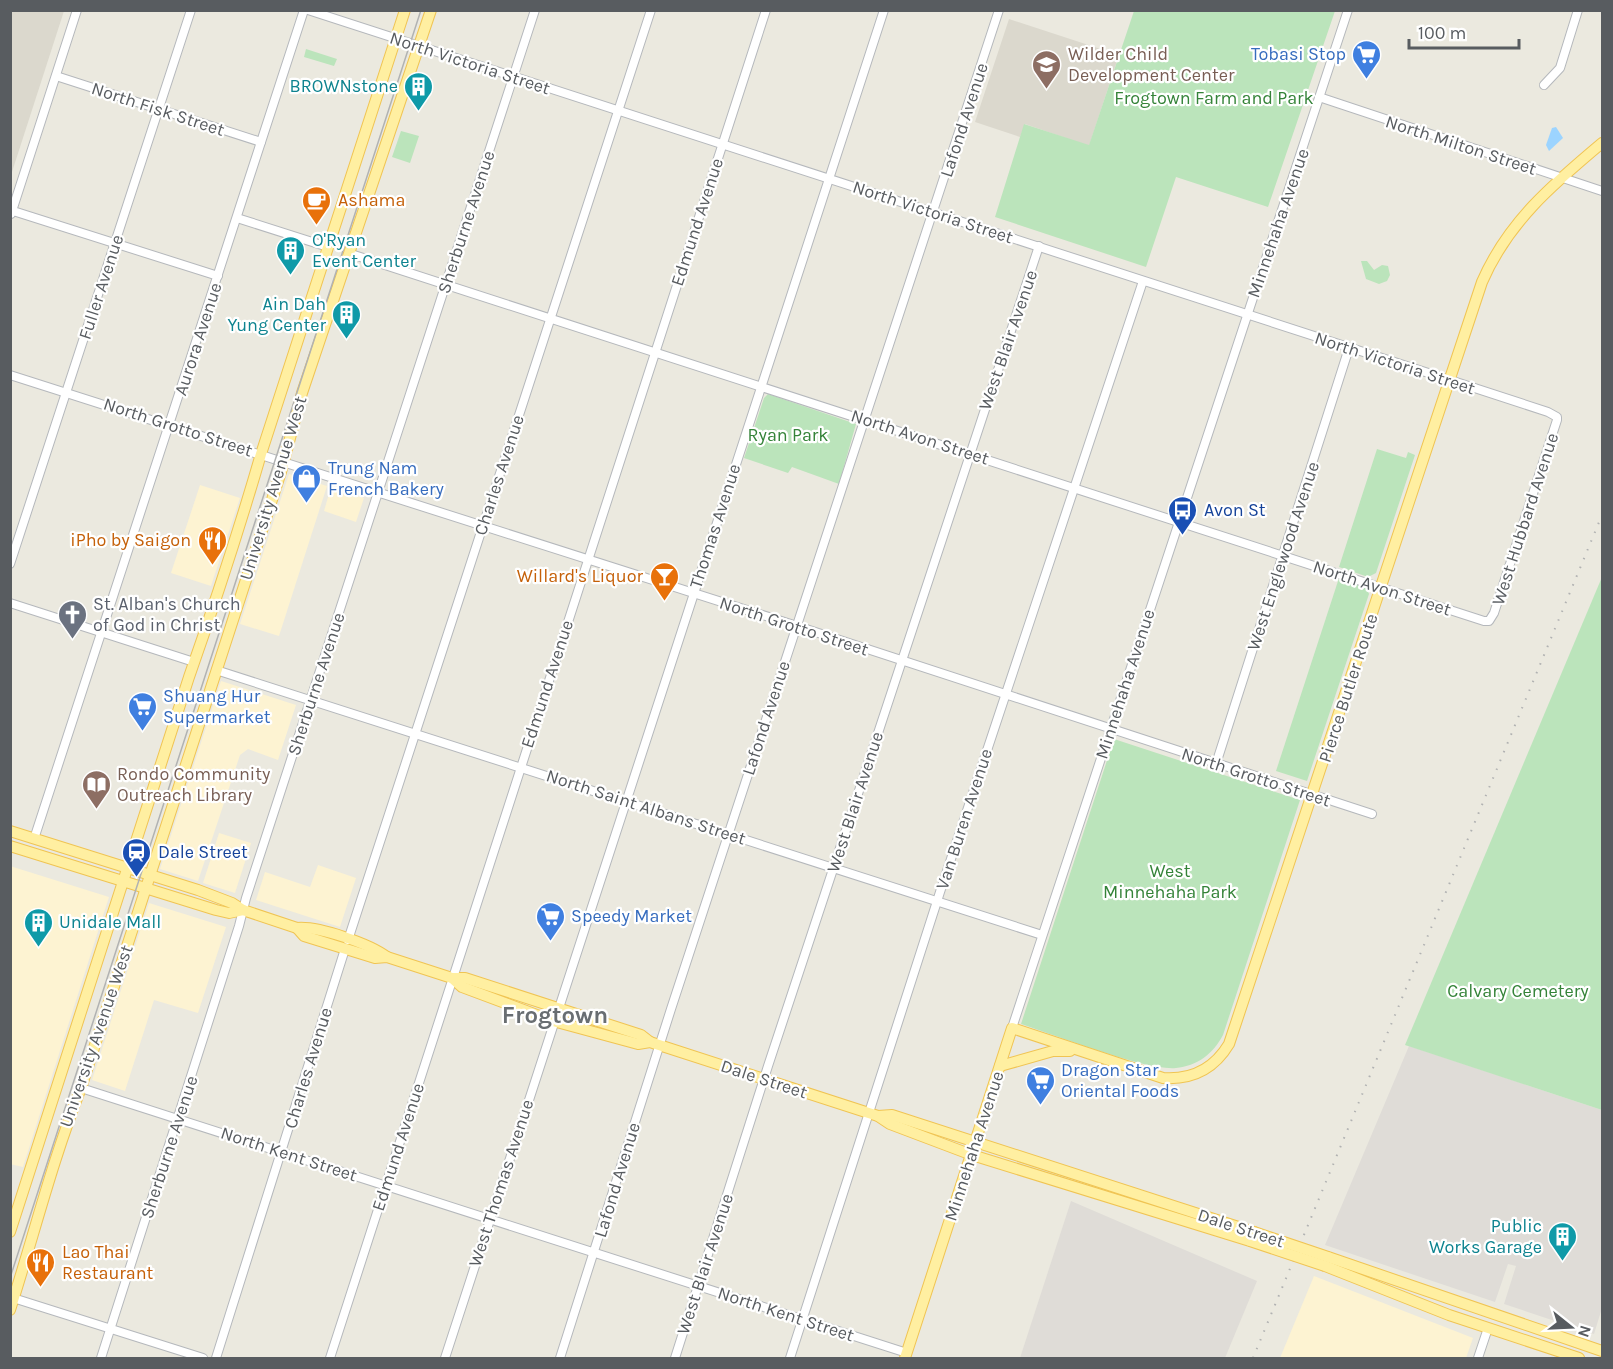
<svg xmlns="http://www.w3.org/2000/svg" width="1613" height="1369" font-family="Karla,sans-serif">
<rect width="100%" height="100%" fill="#ebe9df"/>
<g fill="#fdf3d2">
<path d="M289 474 327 486 279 636 240 624Z"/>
<path d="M200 485 240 498 211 586 171 573Z"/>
<path d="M331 487 364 498 356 522 324 511Z"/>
<path d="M221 681 296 705 278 760 248 749 240 755 198 881 160 869Z"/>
<path d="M219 833 251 843 235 893 203 883Z"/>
<path d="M318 865 356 878 340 927 256 900 265 872 310 887Z"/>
<path d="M10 866 109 897 23 1167 10 1164Z"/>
<path d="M149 903 226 927 198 1013 154 1000 125 1091 92 1080Z"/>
<path d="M1314 1276 1473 1338 1466 1358H1280Z"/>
</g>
<g fill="#dfdcd7">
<path d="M1409 1046 1602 1110V1308L1594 1334 1504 1304 1516 1266 1508 1264 1495 1302 1325 1245Z"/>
<path d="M1071 1201 1257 1281 1225 1358H1020Z"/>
</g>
<g fill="#dbd8cd">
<path d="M11 11H64L11 175Z"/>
<path d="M1009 19 1119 55 1089 146 1025 124 1020 137 975 122Z"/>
</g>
<g fill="#bbe4bb">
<path d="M1134 11H1335L1268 207 1176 177 1146 267 995 217 1024 124 1089 145Z"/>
<path d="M306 49 337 59 334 66 304 57Z"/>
<path d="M401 131 419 136 410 163 392 157Z"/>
<path d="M1361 261H1367L1374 270 1382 265 1388 266 1390 275 1387 281 1379 284 1366 279Z"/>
<path d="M768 394 856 424 839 484 792 467 788 473 744 458 764 398Z"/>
<path d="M1377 449 1406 458 1408 452 1415 455 1376 573 1368 577 1339 567Z"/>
<path d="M1602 577V1110L1405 1045Z"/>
<path d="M1339 578 1367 588 1369 594 1307 781 1276 771Z"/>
<path d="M1114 739 1300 800 1223 1035C1213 1054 1197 1066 1176 1068 1146 1071 1055 1035 1021 1024Z"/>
</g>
<path fill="#9cd4ff" d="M1556 127 1563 138 1549 151 1546 145 1552 128Z"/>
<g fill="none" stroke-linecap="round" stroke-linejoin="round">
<defs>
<g id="minor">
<path d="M308 10 1450 380 1548 412 1557 417V420L1494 613 1489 621H1484L351 254"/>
<path d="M56 76 261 142"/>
<path d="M1544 85 1560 68 1578 10"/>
<path d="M1319 97 1602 191"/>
<path d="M10 210 218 276"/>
<path d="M11 214 77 10"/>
<path d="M237 218 328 247"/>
<path d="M10 375 797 626 1372 814"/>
<path d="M10 564 191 10"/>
<path d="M10 603 194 662"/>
<path d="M216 670 1042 935"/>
<path d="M1216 764 1349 348"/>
<path d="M34 839 304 10"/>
<path d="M348 940 651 10"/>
<path d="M1012 1028 1348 10"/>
<path d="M81 1088 907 1353"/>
<path d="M10 1297 203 1358"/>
<path d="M101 1358 239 926 246 898 535 10"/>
<path d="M216 1358 345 949"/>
<path d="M330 1358 766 10"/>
<path d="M445 1358 884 10"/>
<path d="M560 1358 671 1009 999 10"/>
<path d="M675 1358 768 1066 1039 246"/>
<path d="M790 1358 940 892 1143 281"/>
<path d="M1478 1358 1488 1328"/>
</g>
<g id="major">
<path d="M10 831 198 890 232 903 243 910 297 928C319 926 370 944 387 957"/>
<path d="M10 846 216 910 229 913 243 910"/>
<path d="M297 928 304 936 375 958 387 957 452 978H465L641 1035 650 1042"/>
<path d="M452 978 462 987 553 1021 638 1044 650 1042 659 1045 878 1116 890 1124 972 1155 1250 1241"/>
<path d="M1000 1066 1053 1051H1070"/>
<path d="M878 1116 892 1115 1254 1232"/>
<path d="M10 1232 189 677C215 603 239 530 261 454L405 10"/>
<path d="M1328 1257 1602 1351"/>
<path d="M1325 1266 1449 1315 1579 1358"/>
<path d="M10 1310C34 1235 52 1161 81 1088L281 472 302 393 431 10"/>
<path d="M905 1358 1012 1028 1163 1078C1192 1080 1214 1069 1229 1044L1482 282C1508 222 1553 184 1602 143"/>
</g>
</defs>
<use href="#minor" stroke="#b5b8bc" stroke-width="10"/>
<use href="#major" stroke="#f0c453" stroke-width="12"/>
<use href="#minor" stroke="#fff" stroke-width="8"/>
<use href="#major" stroke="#ffefa1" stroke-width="10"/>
<path stroke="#b1b2b2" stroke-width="1.5" d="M10 1278 421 10"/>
<path stroke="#b1b2b2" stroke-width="2" stroke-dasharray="1.5 8" stroke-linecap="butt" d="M1253 1358 1602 515"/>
<defs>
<g id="major-bridge">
<path d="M1254 1232 1328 1257"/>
<path d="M1250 1241 1325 1266"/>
</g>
</defs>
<use href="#major-bridge" stroke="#f0c453" stroke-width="12" stroke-linecap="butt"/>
<use href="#major-bridge" stroke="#ffefa1" stroke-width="10"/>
</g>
<defs>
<symbol id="supermarket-pin" viewBox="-11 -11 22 30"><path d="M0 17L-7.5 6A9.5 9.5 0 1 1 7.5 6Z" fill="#3f7fe0" stroke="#fff"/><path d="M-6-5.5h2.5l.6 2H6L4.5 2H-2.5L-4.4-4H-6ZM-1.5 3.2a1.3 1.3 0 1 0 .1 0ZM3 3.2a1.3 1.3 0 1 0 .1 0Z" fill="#fff"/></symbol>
<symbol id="school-pin" viewBox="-11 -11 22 30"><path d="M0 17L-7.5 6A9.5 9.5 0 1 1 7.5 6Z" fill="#8d6e63" stroke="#fff"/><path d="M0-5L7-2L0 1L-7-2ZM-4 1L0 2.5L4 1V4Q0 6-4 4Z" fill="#fff"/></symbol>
<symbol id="building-pin" viewBox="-11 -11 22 30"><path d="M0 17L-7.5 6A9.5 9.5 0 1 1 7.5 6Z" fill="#0f9aa8" stroke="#fff"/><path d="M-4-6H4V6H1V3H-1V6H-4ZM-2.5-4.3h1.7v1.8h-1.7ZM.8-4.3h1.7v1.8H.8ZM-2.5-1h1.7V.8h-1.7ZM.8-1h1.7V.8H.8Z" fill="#fff"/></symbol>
<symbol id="cafe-pin" viewBox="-11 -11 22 30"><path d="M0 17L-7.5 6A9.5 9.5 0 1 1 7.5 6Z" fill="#e8710a" stroke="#fff"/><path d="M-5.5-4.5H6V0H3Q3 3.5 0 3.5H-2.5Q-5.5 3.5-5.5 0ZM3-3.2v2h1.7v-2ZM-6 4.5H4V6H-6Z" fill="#fff"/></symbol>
<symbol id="shop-pin" viewBox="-11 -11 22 30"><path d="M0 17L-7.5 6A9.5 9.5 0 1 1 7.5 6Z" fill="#3f7fe0" stroke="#fff"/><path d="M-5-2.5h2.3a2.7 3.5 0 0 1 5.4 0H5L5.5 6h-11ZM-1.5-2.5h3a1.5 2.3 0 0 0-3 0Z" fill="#fff"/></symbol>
<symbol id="bus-pin" viewBox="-11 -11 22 30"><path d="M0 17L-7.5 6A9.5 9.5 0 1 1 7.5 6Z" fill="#1a4fb4" stroke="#fff"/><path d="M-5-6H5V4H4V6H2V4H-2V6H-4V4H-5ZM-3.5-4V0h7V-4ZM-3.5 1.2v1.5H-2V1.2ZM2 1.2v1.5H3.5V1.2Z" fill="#fff"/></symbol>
<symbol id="restaurant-pin" viewBox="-11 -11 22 30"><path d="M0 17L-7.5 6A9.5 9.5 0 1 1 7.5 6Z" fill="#e8710a" stroke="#fff"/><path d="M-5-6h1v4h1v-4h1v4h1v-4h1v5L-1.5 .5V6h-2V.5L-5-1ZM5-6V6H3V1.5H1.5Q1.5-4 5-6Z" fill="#fff"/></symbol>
<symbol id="bar-pin" viewBox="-11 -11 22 30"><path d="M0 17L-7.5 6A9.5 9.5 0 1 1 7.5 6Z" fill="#e8710a" stroke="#fff"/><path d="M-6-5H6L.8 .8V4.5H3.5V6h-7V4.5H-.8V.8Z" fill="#fff"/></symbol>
<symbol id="church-pin" viewBox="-11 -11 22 30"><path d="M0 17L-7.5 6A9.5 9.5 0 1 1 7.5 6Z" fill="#6b7280" stroke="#fff"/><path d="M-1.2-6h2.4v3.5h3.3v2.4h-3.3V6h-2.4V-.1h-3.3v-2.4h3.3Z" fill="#fff"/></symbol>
<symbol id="library-pin" viewBox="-11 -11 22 30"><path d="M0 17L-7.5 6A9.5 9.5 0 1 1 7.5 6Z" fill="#8d6e63" stroke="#fff"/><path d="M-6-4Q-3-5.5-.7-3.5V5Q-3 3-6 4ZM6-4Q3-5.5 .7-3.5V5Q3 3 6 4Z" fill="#fff"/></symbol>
<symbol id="station-pin" viewBox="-11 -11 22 30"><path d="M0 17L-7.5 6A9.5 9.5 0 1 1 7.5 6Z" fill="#1a4fb4" stroke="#fff"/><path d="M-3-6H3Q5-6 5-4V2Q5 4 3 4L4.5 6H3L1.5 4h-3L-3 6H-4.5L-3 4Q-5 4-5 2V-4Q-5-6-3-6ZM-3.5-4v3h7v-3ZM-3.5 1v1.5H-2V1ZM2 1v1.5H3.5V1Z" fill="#fff"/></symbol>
</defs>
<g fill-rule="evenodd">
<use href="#supermarket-pin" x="1350" y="38" width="33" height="45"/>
<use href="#school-pin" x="1030" y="48" width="33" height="45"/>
<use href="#building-pin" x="402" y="70" width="33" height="45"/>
<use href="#cafe-pin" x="300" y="184" width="33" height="45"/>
<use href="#building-pin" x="274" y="234" width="33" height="45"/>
<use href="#building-pin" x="330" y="298" width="33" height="45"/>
<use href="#shop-pin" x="290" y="462" width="33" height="45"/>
<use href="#bus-pin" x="1166" y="494" width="33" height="45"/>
<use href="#restaurant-pin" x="196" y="524" width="33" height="45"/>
<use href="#bar-pin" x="648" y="560" width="33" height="45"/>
<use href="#church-pin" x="56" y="598" width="33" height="45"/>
<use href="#supermarket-pin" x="126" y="690" width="33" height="45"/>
<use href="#library-pin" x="80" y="768" width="33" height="45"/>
<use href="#station-pin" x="120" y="836" width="33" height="45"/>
<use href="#supermarket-pin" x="534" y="900" width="33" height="45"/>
<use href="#building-pin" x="22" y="906" width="33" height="45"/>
<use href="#supermarket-pin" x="1024" y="1064" width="33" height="45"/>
<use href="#building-pin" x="1546" y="1220" width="33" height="45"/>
<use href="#restaurant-pin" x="24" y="1246" width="33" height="45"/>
</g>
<g text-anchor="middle" stroke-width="4.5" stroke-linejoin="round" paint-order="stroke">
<g font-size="18" fill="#785e54" stroke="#fff" text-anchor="start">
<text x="1068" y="60">Wilder Child<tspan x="1068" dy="21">Development Center</tspan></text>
<text x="117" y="780">Rondo Community<tspan x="117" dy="21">Outreach Library</tspan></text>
</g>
<g font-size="18" fill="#366cbe" stroke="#fff" text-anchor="start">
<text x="1346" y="60" text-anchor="end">Tobasi Stop</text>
<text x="328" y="474">Trung Nam<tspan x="328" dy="21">French Bakery</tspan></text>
<text x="163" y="702">Shuang Hur<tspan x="163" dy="21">Supermarket</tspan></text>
<text x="571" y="922">Speedy Market</text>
<text x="1061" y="1076">Dragon Star<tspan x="1061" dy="21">Oriental Foods</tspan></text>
</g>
<g font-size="18" fill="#585c60" stroke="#fff">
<text transform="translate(470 63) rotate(18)" y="6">North Victoria Street</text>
<text transform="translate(158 109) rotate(18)" y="6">North Fisk Street</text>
<text transform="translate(964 120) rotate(-72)" y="6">Lafond Avenue</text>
<text transform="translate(1461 145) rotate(18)" y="6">North Milton Street</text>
<text transform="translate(933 212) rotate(18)" y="6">North Victoria Street</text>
<text transform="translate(466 222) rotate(-72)" y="6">Sherburne Avenue</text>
<text transform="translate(697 222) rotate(-72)" y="6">Edmund Avenue</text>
<text transform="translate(1278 223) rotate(-71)" y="6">Minnehaha Avenue</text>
<text transform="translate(101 287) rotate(-72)" y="6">Fuller Avenue</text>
<text transform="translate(198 339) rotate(-72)" y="6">Aurora Avenue</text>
<text transform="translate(1008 340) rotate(-71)" y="6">West Blair Avenue</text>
<text transform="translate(1395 363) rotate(18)" y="6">North Victoria Street</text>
<text transform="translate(178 427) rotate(18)" y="6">North Grotto Street</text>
<text transform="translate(920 437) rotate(18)" y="6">North Avon Street</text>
<text transform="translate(499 475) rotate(-72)" y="6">Charles Avenue</text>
<text transform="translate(273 488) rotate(-73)" y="6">University Avenue West</text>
<text transform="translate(1525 519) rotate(-72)" y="6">West Hubbard Avenue</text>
<text transform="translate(715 526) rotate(-72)" y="6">Thomas Avenue</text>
<text transform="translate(1283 556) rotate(-72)" y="6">West Englewood Avenue</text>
<text transform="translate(1382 588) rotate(18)" y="6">North Avon Street</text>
<text transform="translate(794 626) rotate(18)" y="6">North Grotto Street</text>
<text transform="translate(316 684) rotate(-72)" y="6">Sherburne Avenue</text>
<text transform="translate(547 684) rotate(-72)" y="6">Edmund Avenue</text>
<text transform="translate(1125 684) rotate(-72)" y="6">Minnehaha Avenue</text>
<text transform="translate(1348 688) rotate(-72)" y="6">Pierce Butler Route</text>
<text transform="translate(766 718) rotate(-72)" y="6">Lafond Avenue</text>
<text transform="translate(1256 777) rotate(18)" y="6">North Grotto Street</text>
<text transform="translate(855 802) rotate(-72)" y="6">West Blair Avenue</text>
<text transform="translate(646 807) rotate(18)" y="6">North Saint Albans Street</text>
<text transform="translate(964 819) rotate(-72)" y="6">Van Buren Avenue</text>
<text transform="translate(96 1036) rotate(-71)" y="6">University Avenue West</text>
<text transform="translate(308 1068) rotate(-73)" y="6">Charles Avenue</text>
<text transform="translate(764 1079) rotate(18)" y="6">Dale Street</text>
<text transform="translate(974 1146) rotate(-72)" y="6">Minnehaha Avenue</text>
<text transform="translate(169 1147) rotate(-72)" y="6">Sherburne Avenue</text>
<text transform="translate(398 1147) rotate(-72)" y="6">Edmund Avenue</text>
<text transform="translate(289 1154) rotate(18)" y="6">North Kent Street</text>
<text transform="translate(617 1180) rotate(-73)" y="6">Lafond Avenue</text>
<text transform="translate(501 1183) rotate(-72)" y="6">West Thomas Avenue</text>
<text transform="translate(1241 1228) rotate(18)" y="6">Dale Street</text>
<text transform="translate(705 1264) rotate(-72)" y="6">West Blair Avenue</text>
<text transform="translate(786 1314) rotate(18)" y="6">North Kent Street</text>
</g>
<g font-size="18" fill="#0d838f" stroke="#fff" text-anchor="end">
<text x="398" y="92">BROWNstone</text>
<text x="312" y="246" text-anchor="start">O'Ryan<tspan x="312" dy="21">Event Center</tspan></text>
<text x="326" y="310">Ain Dah<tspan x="326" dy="21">Yung Center</tspan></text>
<text x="59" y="928" text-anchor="start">Unidale Mall</text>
<text x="1542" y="1232">Public<tspan x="1542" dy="21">Works Garage</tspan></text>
</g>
<g font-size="18" fill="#348338" stroke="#fff">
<text x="1214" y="104">Frogtown Farm and Park</text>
<text x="788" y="441">Ryan Park</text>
<text x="1170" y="877">West<tspan x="1170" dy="21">Minnehaha Park</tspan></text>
<text x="1518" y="997">Calvary Cemetery</text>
</g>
<g font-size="18" fill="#c56008" stroke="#fff" text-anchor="start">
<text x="338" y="206">Ashama</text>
<text x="191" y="546" text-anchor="end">iPho by Saigon</text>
<text x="643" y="582" text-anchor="end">Willard's Liquor</text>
<text x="62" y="1258">Lao Thai<tspan x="62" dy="21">Restaurant</tspan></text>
</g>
<g font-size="18" fill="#164399" stroke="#fff" text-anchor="start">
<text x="1204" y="516">Avon St</text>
<text x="158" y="858">Dale Street</text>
</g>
<g font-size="18" fill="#5b616d" stroke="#fff" text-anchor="start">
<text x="93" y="610">St. Alban's Church<tspan x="93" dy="21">of God in Christ</tspan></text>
</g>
<g font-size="24" font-weight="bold" fill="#696e72" stroke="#fff">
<text x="555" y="1023">Frogtown</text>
</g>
</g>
<rect width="1613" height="1369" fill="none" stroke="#585c60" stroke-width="24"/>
<g transform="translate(1571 1327) rotate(108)" stroke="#ffffff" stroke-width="4.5" paint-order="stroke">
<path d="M0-4.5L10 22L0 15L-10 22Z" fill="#585c60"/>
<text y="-9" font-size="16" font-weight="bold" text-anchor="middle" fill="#585c60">N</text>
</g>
<path d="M1409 39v9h110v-9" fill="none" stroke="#585c60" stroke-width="3"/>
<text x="1418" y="39" font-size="18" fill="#585c60" stroke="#ffffff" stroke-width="4.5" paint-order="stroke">100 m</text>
</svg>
